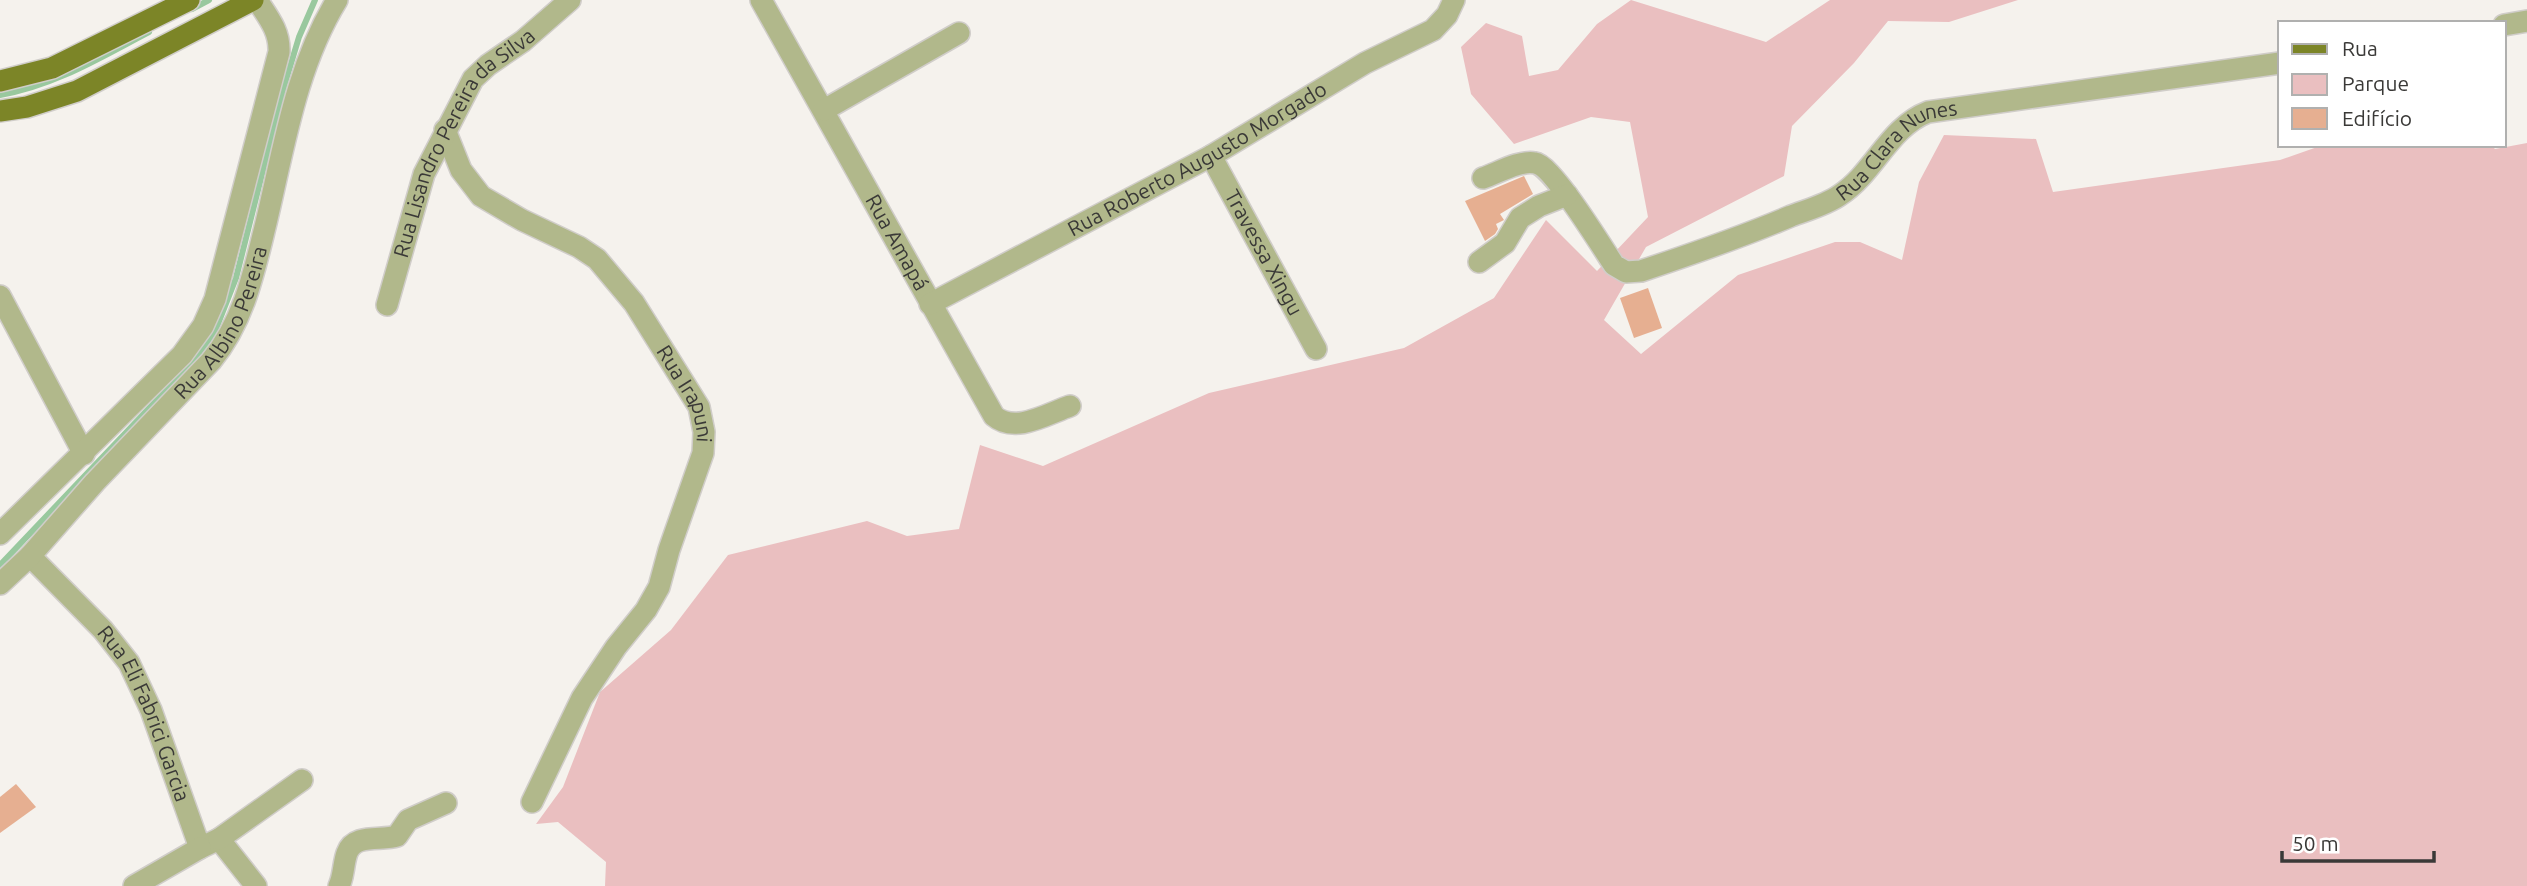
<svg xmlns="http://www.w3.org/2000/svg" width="2527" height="886" font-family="Ubuntu,sans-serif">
<rect width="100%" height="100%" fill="#f5f2ed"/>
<path fill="#eabfc0" d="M1631 0 1766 42 1830 0H2018L1949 22 1888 21 1854 63 1792 126 1784 176 1646 247 1604 320 1641 354 1738 275 1835 242H1860L1902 260 1919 182 1944 135 2036 139 2053 192 2280 160 2323 145H2491L2495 149 2527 143V886H605L606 862 558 822 536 824 563 787 600 692 671 630 728 555 867 521 907 536 959 529 980 445 1043 466 1209 393 1404 348 1494 298 1546 220 1597 271 1648 217 1630 122 1591 117 1514 144 1471 94 1461 47 1486 23 1522 36 1529 76 1558 70 1597 24Z"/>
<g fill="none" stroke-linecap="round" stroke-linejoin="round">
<g stroke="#99c89e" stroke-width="6">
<path d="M192 9 209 0"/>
<path d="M0 95C54 86 101 57 149 32"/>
<path d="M0 565 195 360 216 329 236 278 283 90 299 37 315 0"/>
</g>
</g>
<g fill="#e6af91">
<path d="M1524 176 1533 194 1500 214 1504 220 1496 224 1498 229 1495 234 1485 241 1465 201Z"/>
<path d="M1648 288 1662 328 1634 338 1620 298Z"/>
<path d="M16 784 36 807 0 833V797Z"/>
</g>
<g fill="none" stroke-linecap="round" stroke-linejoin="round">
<defs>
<g id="minor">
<path id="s1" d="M761 0 994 416C1015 434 1047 414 1070 406"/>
<path d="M2504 25 2527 21"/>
<path d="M824 110 959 33"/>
<path id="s2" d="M445 130 461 170 481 196 522 220 579 247 597 259 634 303 699 407 704 432 703 453 669 550 659 587 646 610 616 647 582 698 532 802"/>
<path id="s3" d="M1211 156 1316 349"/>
<path id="s4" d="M1483 178C1498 173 1519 160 1535 163 1552 165 1602 247 1614 265L1626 272 1641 271C1692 254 1742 237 1791 216 1807 210 1826 205 1840 195 1874 173 1889 127 1928 112L2280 63"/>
<path d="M1479 262 1505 243 1520 218 1539 206 1567 195"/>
<path d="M0 296 84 454"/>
<path id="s5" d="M930 304 1211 156 1365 63 1433 30 1447 15 1454 0"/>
<path id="s6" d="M387 305 424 174 473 79 488 65 523 41 570 0"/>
<path d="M0 534 182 355 203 326 215 299 279 52C280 31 268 17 257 0"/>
<path id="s7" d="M30 556 103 630 129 663 151 710 200 848 219 839 256 886"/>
<path id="s8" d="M0 584 30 556 95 482 211 361C244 321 254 272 266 223 284 147 296 67 337 0"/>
<path d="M219 839 302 780"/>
<path d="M134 886 200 848"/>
<path d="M339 886C344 876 343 864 347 853 354 833 381 841 397 836L408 820 446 803"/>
</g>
<g id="major">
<path d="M0 81 52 68 189 0"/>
<path d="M0 111 27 107 77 91 253 0"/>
</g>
</defs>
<use href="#minor" stroke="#d0cdc9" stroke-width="24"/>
<use href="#major" stroke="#d0cdc9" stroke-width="24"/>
<use href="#minor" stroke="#b1b88b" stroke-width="21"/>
<use href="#major" stroke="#7c8527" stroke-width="21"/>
</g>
<g text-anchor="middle" stroke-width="6" stroke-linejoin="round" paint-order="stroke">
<g font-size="21" fill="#3a3937" stroke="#fff">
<text dy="7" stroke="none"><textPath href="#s6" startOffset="184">Rua Lisandro Pereira da Silva</textPath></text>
<text dy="7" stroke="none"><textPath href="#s4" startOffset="502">Rua Clara Nunes</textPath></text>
<text dy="7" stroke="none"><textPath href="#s5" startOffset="304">Rua Roberto Augusto Morgado</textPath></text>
<text dy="7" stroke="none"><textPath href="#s1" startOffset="278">Rua Amapá</textPath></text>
<text dy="7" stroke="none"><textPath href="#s3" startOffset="110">Travessa Xingu</textPath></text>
<text dy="7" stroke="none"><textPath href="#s8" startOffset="346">Rua Albino Pereira</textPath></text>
<text dy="7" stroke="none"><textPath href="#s2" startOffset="371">Rua Irapuni</textPath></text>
<text dy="7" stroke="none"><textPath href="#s7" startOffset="198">Rua Eli Fabrici Garcia</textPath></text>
</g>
</g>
<rect x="2278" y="21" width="228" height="126" fill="#ffffff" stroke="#b0b0af" stroke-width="2"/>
<rect x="2292" y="44" width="35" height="10" fill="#7c8527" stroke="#b0b0af" stroke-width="2"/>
<text x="2342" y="56" font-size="21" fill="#3a3937">Rua</text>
<rect x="2292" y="74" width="35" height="21" fill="#eabfc0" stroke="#b0b0af" stroke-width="2"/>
<text x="2342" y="91" font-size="21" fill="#3a3937">Parque</text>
<rect x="2292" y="108" width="35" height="21" fill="#e6af91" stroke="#b0b0af" stroke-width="2"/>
<text x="2342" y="126" font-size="21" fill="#3a3937">Edifício</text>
<path d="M2282 851v10h152v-10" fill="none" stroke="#3a3937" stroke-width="3.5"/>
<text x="2292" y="851" font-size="21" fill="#3a3937" stroke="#ffffff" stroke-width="5" paint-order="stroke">50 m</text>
</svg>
